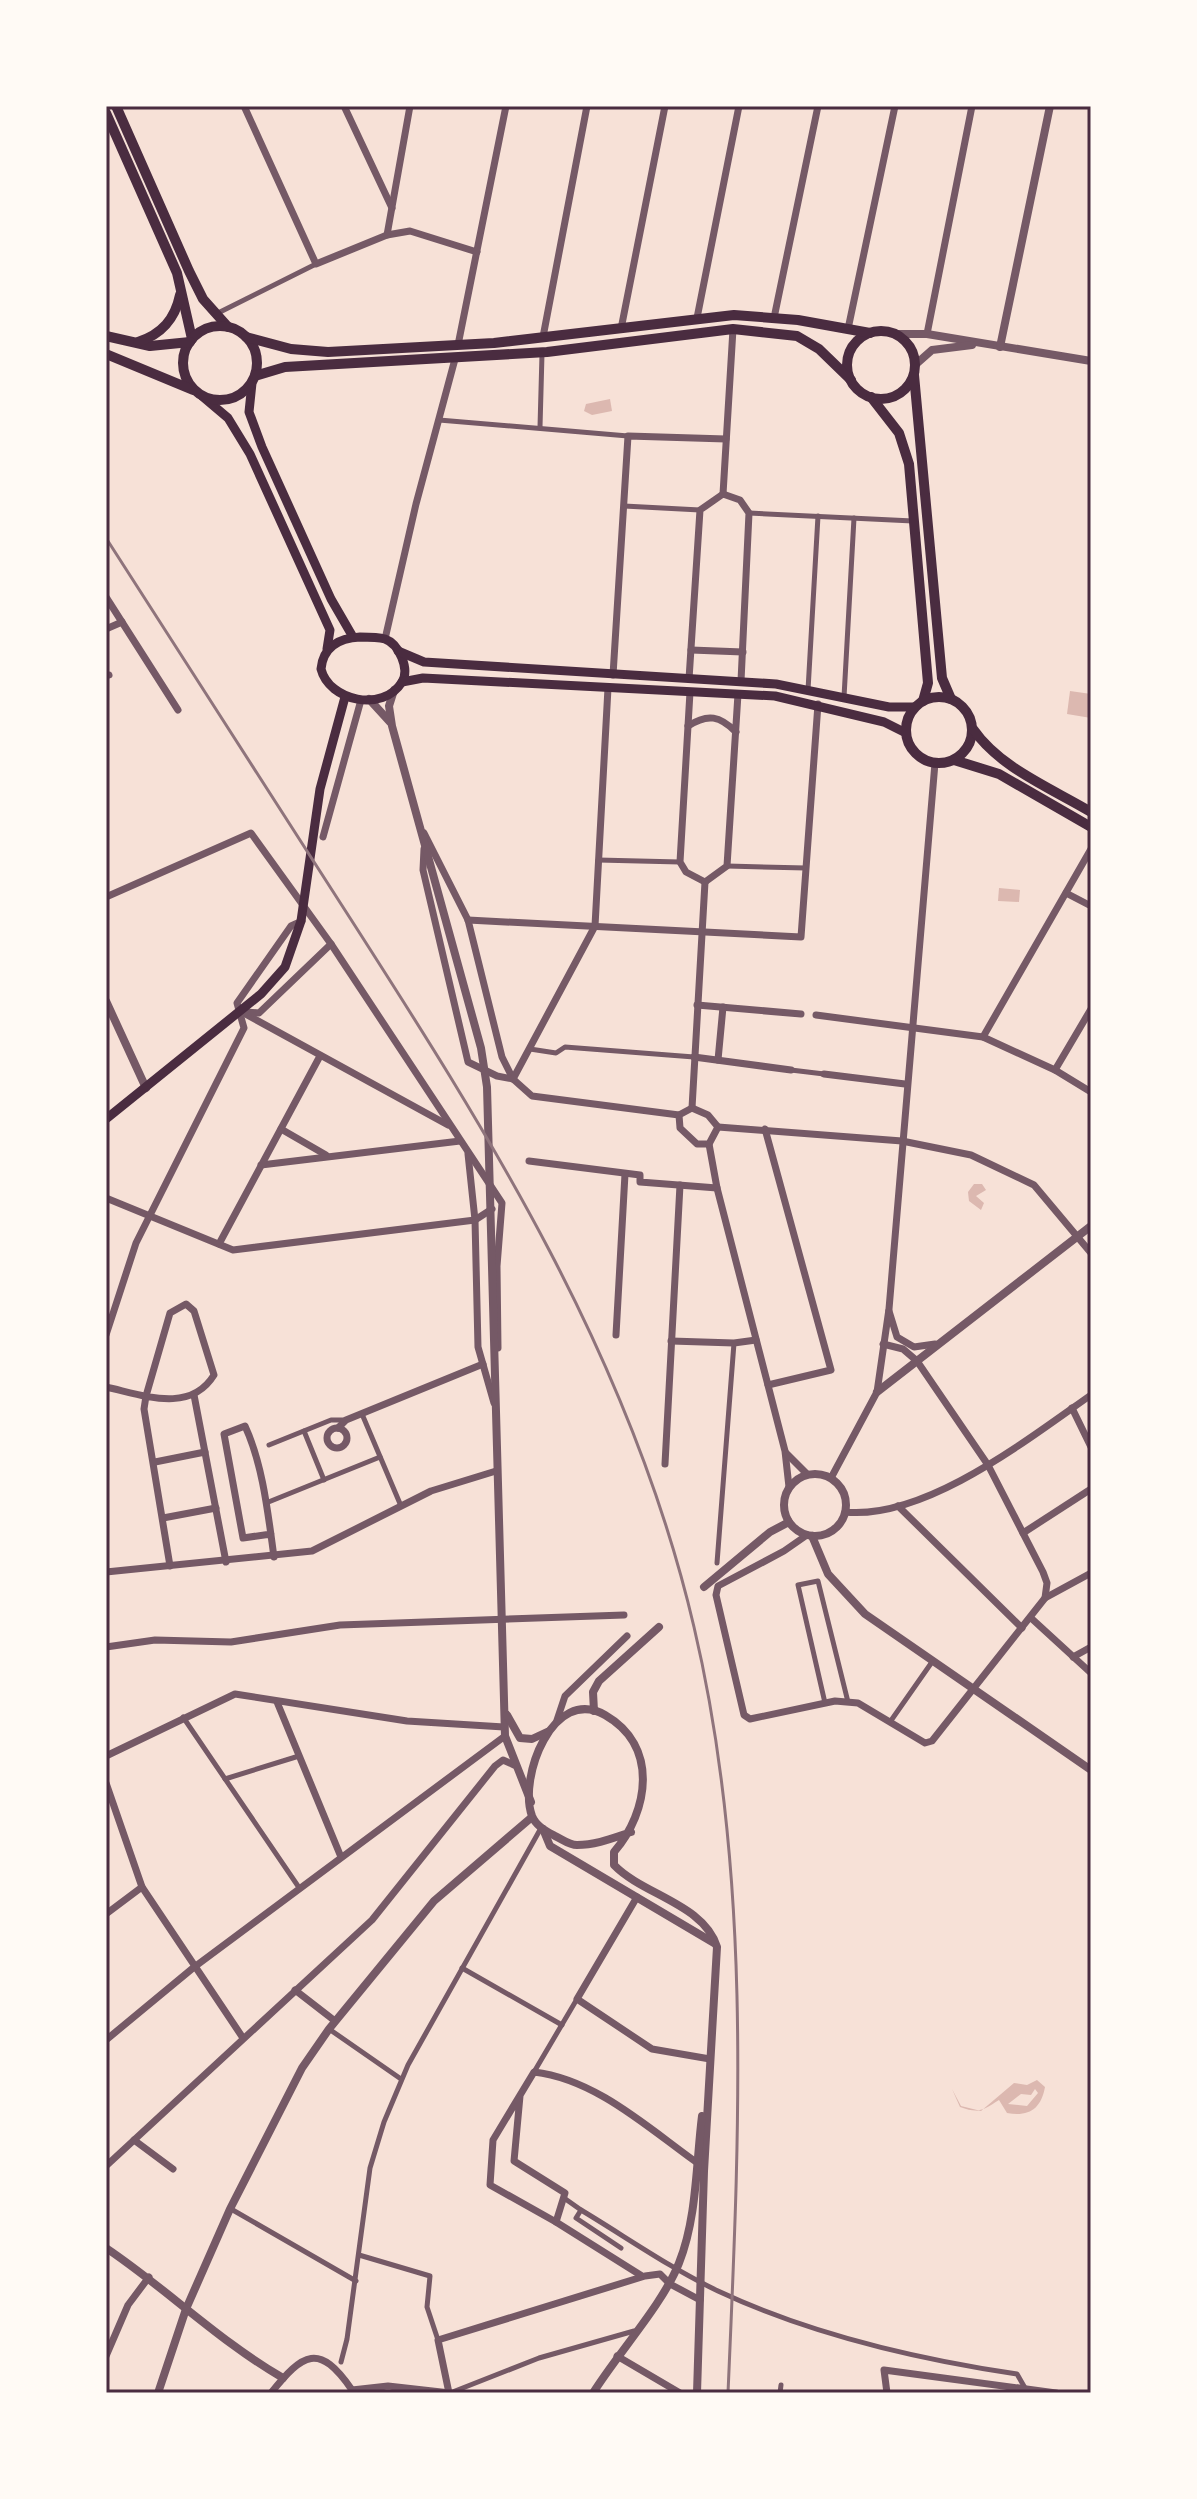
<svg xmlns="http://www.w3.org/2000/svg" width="1197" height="2499" font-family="'PT Sans Narrow',sans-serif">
<rect width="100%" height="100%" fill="#f7e1d7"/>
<g fill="#dcb8b0" fill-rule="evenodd">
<path d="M610 399 612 411 592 415 584 411 586 404Z"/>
<path d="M1070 691 1091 694V718L1067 714Z"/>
<path d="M999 888 1020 890 1019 902 998 901Z"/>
<path d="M974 1184H982L986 1190 976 1196 984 1203 981 1210 969 1201 968 1192Z"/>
<path d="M1037 2080 1045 2087C1041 2109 1029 2117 1007 2113L999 2100C983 2110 979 2114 960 2107L952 2089 961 2106 981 2111 1014 2083 1027 2085ZM1035 2089 1038 2093 1027 2106 1008 2104 1021 2094 1031 2095Z"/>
</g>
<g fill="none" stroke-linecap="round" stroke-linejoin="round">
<g stroke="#755966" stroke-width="5">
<path d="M218 313 316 264"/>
<path d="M439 420 628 436"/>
<path d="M540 427 542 354"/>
<path d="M624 506 700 510"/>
<path d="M749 513 913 521"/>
<path d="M808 690 818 516"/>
<path d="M844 697 854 518"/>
<path d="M598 860 680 862"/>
<path d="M727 866 806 868"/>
<path d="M530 1049 556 1053 565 1047 694 1057"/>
<path d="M791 1070 824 1074"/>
<path d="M362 1414 401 1506"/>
<path d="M304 1431 324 1480"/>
<path d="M269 1445 331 1420H345"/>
<path d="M266 1503 380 1457"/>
<path d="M717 1563 734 1343"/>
<path d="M825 1703 798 1585 818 1581 848 1702"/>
<path d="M183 1717 300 1889"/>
<path d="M890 1722 932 1662"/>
<path d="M225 1779 299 1756"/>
<path d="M462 1968 562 2025"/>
<path d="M329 2029 401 2079"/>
<path d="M534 2072 577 1999"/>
<path d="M564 2198 581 2210"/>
<path d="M231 2209 356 2281"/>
<path d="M621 2248 576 2218 581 2210C626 2237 670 2268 718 2291 810 2334 916 2359 1017 2374L1025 2388"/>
<path d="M359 2255 430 2276 427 2307 438 2340"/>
<path d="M341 2362 347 2339 370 2168 384 2122 408 2065 541 1828"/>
<path d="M450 2393 539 2358 634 2331"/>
<path d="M780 2393 781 2385"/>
</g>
<g stroke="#755966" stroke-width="7">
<path d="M244 106 316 264 387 235 410 231 477 252"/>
<path d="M344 106 392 208"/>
<path d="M387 235 410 106"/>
<path d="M697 318 739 106"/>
<path d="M774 318 818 106"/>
<path d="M621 329 665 106"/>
<path d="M848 329 895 106"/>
<path d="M927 334 972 106"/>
<path d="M543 337 587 106"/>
<path d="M458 345 506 106"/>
<path d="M723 494 733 329"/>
<path d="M106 597 178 710"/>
<path d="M106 629 122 622"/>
<path d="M385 639 416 504 455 359"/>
<path d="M691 650 743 652"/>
<path d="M613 675 628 436 726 439"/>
<path d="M106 676 109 675"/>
<path d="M689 679 700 510 723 494 740 500 749 513 741 681"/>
<path d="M690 692 680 862 686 872 705 882"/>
<path d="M688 726C708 713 720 716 736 732"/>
<path d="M424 833 468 920 502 1057 513 1079 532 1096 679 1115"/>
<path d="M323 837 361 700"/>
<path d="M424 849 423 870 468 1062 497 1076 513 1079"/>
<path d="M705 882 727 866 738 694"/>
<path d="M1066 893 1091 906"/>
<path d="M106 897 251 833 331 944 502 1203 497 1266 498 1348"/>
<path d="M468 920 801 937 818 704"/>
<path d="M697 1005 801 1014"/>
<path d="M240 1011 448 1125"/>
<path d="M246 1012 259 1013 331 944"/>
<path d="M816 1015 983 1037 1055 1070 1091 1092"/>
<path d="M983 1037 1091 849"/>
<path d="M694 1057 791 1070"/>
<path d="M718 1060 723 1007"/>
<path d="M1055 1070 1091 1009"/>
<path d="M824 1074 905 1084"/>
<path d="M513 1079 595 926 608 688"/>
<path d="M692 1108 705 882"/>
<path d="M692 1108 708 1115 718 1127 709 1144H697L680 1128 679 1115Z"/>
<path d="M718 1127 902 1141 971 1155 1034 1185 1091 1253"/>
<path d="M281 1129 326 1155"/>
<path d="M765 1129 831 1370 768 1385"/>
<path d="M709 1144 717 1188 785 1451 789 1487"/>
<path d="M468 1154 475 1220 478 1347 494 1403"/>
<path d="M529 1161 640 1175V1182L717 1188"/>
<path d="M261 1165 460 1141"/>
<path d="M106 1198 233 1250 475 1220 492 1209"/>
<path d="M219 1244 320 1056"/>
<path d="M889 1311 897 1337 914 1347 935 1344"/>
<path d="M106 1335 136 1243 244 1028 237 1003 291 926 302 921"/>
<path d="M616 1335 625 1174"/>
<path d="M671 1341 734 1343 756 1340"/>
<path d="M106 1387C143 1395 190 1414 214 1375L194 1311 186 1304 170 1313 146 1396 144 1409 170 1566"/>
<path d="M194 1395 226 1562"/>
<path d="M1072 1408 1091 1447"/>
<path d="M338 1428 346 1420 483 1364"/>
<circle cx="337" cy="1438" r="10"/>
<path d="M786 1453 807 1474"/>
<path d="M155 1462 205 1452"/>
<path d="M665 1464 680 1185"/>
<path d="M831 1478 877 1392 889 1309 935 763"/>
<path d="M898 1506 1022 1628"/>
<path d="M845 1512C925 1520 1028 1439 1091 1395"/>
<path d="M163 1518 216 1508"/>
<path d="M1023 1533 1091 1489"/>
<path d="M271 1534 243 1538 224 1434 245 1426C263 1465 268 1514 274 1557"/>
<path d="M807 1535 784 1551 718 1586 716 1595 744 1715 750 1719 835 1701 858 1703 925 1743 932 1741 1045 1598 1047 1583 1043 1572 988 1465 917 1361 903 1349 883 1344"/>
<path d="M106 1572 312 1551 431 1491 496 1471"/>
<path d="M1045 1598 1091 1573"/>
<path d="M1031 1618 1091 1673"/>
<path d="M106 1647 155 1640 231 1642 340 1625 624 1615"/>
<path d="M1073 1657 1091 1647"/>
<path d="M277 1702 341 1857"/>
<path d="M557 1720 565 1696 627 1636"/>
<path d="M106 1756 235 1694 407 1721 504 1727"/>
<path d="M106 1783 142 1887 243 2038"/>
<path d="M637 1897 577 1999 652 2049 710 2059"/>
<path d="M106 1914 142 1887"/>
<path d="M295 1990 335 2021"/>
<path d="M106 2040 193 1968 505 1736"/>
<path d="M520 2096 514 2161 565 2193 556 2222 490 2185 493 2140 534 2072C595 2079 647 2127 696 2162"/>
<path d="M134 2140 173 2169"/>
<path d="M106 2166 372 1920 495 1766 503 1760 514 1765"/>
<path d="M556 2222 642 2276"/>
<path d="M106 2356 128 2305 149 2277"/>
<path d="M617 2356 680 2393"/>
<path d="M352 2390 388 2386 450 2393"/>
<path d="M271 2393C303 2353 319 2342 352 2390"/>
<path d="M449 2393 438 2340 645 2276 660 2274 670 2284 700 2300"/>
<path d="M887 2393 884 2370 1056 2393"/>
</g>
<g stroke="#755966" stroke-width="8">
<path d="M894 334H927L1091 361"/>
<path d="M1000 347 1050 106"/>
<path d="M915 365 932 350 972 345"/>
<path d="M394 690 389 706 392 726 481 1048 487 1087 505 1736 531 1802"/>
<path d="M369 699 390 722"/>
<path d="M106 1001 146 1088"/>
<path d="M877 1392 1091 1226"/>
<circle cx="815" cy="1505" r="31"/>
<path d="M812 1536 828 1574 865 1614 1091 1770"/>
<path d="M704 1587 770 1532 789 1522"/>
<path d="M594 1711 593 1692 599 1681 659 1627"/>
<path d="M507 1715 520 1738 532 1739 547 1732"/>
<path d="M543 1829 550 1846 714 1943"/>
<path d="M631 1832C613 1838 596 1845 577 1845 569 1845 562 1839 555 1836 546 1831 536 1826 532 1816 518 1778 553 1685 605 1715 659 1746 649 1811 614 1852V1865C643 1895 704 1904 717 1947L704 2171 697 2393"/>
<path d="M106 2248C167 2289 219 2341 283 2378"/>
<path d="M158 2393 186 2309 230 2209 302 2068 329 2029 434 1901 532 1817"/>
<path d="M593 2393C618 2353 663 2304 679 2263 697 2218 696 2164 702 2116"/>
</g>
<g stroke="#4a2c40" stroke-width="9">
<path d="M252 383 249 412 262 447 331 599 353 637"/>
<path d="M202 396 228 418 250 454 330 630 327 649"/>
<path d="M360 637C368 637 378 637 385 639 399 644 410 669 402 682 383 713 329 701 321 669 323 647 339 638 360 637Z"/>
<path d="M398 651 424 662 776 684 889 707H915"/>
<path d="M402 682 423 678 775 696 884 722 906 733"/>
<path d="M106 1119 261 994 285 967 301 921 320 789 345 697"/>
</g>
<g stroke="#4a2c40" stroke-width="10">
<path d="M116 106 189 271 203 299 228 327"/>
<path d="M106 113 177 273 192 339"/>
<circle cx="220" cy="363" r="37"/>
<circle cx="881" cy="365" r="34"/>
<path d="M106 336 150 346 190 342"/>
<path d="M246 337 291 349 328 352 494 343 734 315 798 320 870 333"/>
<path d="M138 342C162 334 175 319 180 295"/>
<path d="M106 354 193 390"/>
<path d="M914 375 942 678 951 699"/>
<path d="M255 376 285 367 547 352 733 329 797 336 819 349 851 380"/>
<path d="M871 397 899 433 909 464 928 683 923 701"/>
<circle cx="939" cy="730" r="33"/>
<path d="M973 729C1000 768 1051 788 1091 812"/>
<path d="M954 760 999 774 1091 827"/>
</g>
<path stroke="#8f747c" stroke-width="3" d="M106 538C184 660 263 782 341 904 489 1134 631 1357 694 1627 753 1877 739 2139 728 2393"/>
</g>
<rect width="1197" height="2499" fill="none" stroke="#fffaf5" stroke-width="216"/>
<rect x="108" y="108" width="981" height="2283" fill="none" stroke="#4a2c40" stroke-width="3"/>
</svg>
